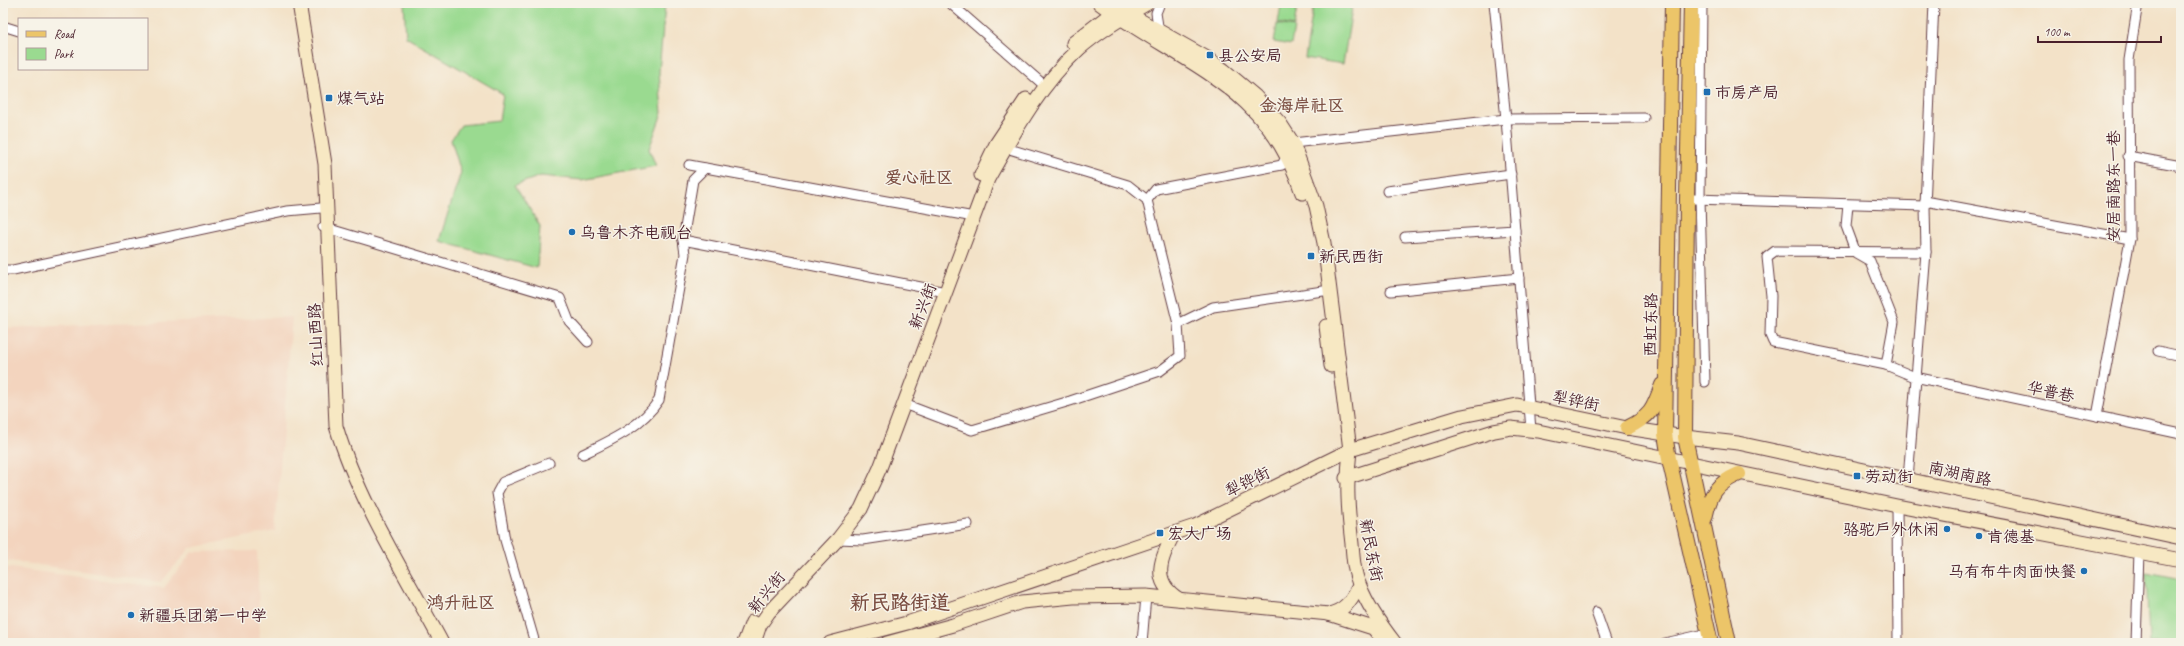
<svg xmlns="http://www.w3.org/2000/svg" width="2184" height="646" font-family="Caveat,'LXGW WenKai TC',sans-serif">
<rect width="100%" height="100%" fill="#f7f3e8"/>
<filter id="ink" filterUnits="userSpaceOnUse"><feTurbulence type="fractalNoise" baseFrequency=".025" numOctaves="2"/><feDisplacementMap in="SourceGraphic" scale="8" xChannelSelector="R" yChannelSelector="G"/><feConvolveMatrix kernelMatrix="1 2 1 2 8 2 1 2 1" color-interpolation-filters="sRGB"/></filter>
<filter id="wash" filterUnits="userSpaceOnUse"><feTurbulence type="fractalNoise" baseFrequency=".012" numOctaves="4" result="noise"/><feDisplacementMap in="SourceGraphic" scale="16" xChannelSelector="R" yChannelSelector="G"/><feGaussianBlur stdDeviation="0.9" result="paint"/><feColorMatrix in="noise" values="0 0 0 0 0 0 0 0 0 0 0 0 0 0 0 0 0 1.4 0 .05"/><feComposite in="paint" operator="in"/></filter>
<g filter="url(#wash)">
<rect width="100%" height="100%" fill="#f3e2c8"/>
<g fill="#f3d4be">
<path d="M292 317 275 531 190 548 161 582 3 560V328Z"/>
<path d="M257 551 260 643H3V567L164 588 192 552Z"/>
</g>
<g fill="#9ada90" stroke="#727c5e">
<path d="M404 3H662L665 5 659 72 662 113 649 149 656 166 582 180 541 176 515 185 540 226 537 268 439 241 461 172 451 140 461 125 499 121 503 94 406 37Z"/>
<path d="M1314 3H1353L1343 64 1305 58Z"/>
<path d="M1281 5 1297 8 1294 26 1278 23Z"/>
<path d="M1277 24 1294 27 1291 45 1274 42Z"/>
<path d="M2146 572 2181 579V643H2149Z"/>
</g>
</g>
<g filter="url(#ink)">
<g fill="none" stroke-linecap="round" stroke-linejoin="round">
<defs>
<g id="street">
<path d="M950 3 1045 86"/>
<path d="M1494 3 1506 119 1531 430"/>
<path d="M1702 3 1700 199 1705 382"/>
<path d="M3 26 19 31"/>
<path d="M1159 32 1156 13 1160 3"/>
<path d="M2128 156 2181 166"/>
<path d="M689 165 974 217"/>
<path d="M1387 191 1511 174"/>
<path d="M1694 199 1925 206"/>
<path d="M1147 200 1156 189 1282 165 1293 143 1506 119 1644 118"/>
<path d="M1925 201 2130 239"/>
<path d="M1848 205 1846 226 1856 253 1870 261 1894 322 1886 365"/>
<path d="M323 227 560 298 569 321 588 342"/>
<path d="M1405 237 1515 230"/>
<path d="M683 240 946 292"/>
<path d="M1926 252 1775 251 1767 257 1771 296 1770 335 1773 342 1886 365 1915 377 2181 434"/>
<path d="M3 270H13L287 211 321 208"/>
<path d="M1391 291 1519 278"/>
<path d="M1178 324 1213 307 1330 290"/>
<path d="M2158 351 2181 356"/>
<path d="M904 404 972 430 1070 401 1160 371 1180 356 1178 324 1147 200 1128 185 1006 148"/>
<path d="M2097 416 2130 239 2129 60 2138 3"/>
<path d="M583 454C612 440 641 427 659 400L685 254 683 240 693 180 705 168"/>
<path d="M1908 479 1926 252 1925 206 1934 3"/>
<path d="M1897 506 1898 643"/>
<path d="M838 539 863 540 968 524"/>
<path d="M1596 612 1607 643"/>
<path d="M535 643 505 540 497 493 503 482 549 463"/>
<path d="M1142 643 1146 596"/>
<path d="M1665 643 1709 633"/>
<path d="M2136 643 2139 552"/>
</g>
<g id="secondary">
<path d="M299 3 325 164 336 426C358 500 405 574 442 643"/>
<path d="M1099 3C1181 64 1268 85 1302 193"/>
<path d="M1122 10 1207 58 1224 70 1255 96 1280 123 1293 143 1316 206 1324 243 1350 450C1346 485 1348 510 1352 544 1353 558 1354 573 1360 586 1368 607 1381 625 1395 643"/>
<path d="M1073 43 1125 3"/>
<path d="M981 175 996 144 1026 99"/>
<path d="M1326 326 1331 366"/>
<path d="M1346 478 1494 431 1511 428 1538 431 1897 506 2181 560"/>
<path d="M1174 533C1161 559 1150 581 1179 599"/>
<path d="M1329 614 1373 628 1382 639"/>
<path d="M744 643 752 622"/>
<path d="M754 643 760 625 769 612 838 539 861 509 880 468 988 179C1014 133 1040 85 1079 49 1099 31 1125 16 1148 3"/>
<path d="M830 643 907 623 1195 526 1350 450 1462 416 1517 405 1627 428 1685 437 1738 443 2181 538"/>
<path d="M887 643 953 625 1022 602 1073 597 1146 596 1329 614C1346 610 1351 600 1359 586"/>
</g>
<g id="primary">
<path d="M1672 3 1665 434 1669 459 1711 643"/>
<path d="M1691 3 1687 199 1685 437 1729 643"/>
<path d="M1627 428C1651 416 1653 410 1662 385"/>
<path d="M1705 518C1710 494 1716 484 1739 474"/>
</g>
</defs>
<use href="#street" stroke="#633c43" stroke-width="11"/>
<use href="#secondary" stroke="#633c43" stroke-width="15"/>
<use href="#primary" stroke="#633c43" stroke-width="16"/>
<use href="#street" stroke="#fff" stroke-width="9"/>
<use href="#secondary" stroke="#f7e8c3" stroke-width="13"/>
<use href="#primary" stroke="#ecc569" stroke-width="14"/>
</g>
</g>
<g fill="#1f6fb2" stroke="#f7f3e8" stroke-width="1.5">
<rect x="1206" y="51" width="8" height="8" rx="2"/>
<rect x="1703" y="88" width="8" height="8" rx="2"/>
<rect x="325" y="94" width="8" height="8" rx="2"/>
<circle cx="572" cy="232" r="4"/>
<rect x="1307" y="252" width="8" height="8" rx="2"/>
<rect x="1853" y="472" width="8" height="8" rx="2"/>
<circle cx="1947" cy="529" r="4"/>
<rect x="1156" y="529" width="8" height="8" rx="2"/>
<circle cx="1979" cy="536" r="4"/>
<circle cx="2084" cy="571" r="4"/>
<circle cx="131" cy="615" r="4"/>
</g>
<g text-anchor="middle" stroke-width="3" stroke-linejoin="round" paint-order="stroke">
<g font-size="16" fill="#4a1f2b" stroke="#f7f3e8" text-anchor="start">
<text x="1218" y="61">县公安局</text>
<text x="1715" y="98">市房产局</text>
<text x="337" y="104">煤气站</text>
<text x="580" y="238">乌鲁木齐电视台</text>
<text x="1319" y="262">新民西街</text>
<text x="1865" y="482">劳动街</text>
<text x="1939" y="535" text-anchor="end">骆驼户外休闲</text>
<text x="1168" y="539">宏大广场</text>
<text x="1987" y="542">肯德基</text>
<text x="2076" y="577" text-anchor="end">马有布牛肉面快餐</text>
<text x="139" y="621">新疆兵团第一中学</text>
</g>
<g font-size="16" fill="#4a1f2b" stroke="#f7f3e8">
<text transform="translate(2113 186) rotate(-90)" y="6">安居南路东一巷</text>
<text transform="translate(922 306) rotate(-69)" y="6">新兴街</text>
<text transform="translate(1650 325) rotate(-89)" y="6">西虹东路</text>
<text transform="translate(315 335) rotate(-93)" y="6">红山西路</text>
<text transform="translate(2051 391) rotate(12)" y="6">华普巷</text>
<text transform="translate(1576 400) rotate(12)" y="6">犁铧街</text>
<text transform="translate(1960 473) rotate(12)" y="6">南湖南路</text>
<text transform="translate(1247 481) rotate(-26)" y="6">犁铧街</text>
<text transform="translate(1372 550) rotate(79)" y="6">新民东街</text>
<text transform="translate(766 592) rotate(-51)" y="6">新兴街</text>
</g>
<g font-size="17" font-weight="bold" fill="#7c4f43" stroke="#f7f3e8">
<text x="1302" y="111">金海岸社区</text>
<text x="919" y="183">爱心社区</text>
<text x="461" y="608">鸿升社区</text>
</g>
<g font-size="20" font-weight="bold" fill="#7c4f43" stroke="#f7f3e8">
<text x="900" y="609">新民路街道</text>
</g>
</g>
<rect width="2184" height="646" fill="none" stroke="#f7f3e8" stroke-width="16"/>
<rect x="18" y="18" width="130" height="52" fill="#f7f3e8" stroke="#b29e9c"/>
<rect x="26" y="31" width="20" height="6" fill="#ecc569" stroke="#b29e9c"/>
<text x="54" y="38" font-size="12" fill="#4a1f2b">Road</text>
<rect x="26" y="48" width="20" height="12" fill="#9ada90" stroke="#b29e9c"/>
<text x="54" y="58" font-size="12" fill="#4a1f2b">Park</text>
<path d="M2038 36v6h123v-6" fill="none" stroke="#4a1f2b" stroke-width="2"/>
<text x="2044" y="36" font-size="12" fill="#4a1f2b" stroke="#f7f3e8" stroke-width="3" paint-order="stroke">100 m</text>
</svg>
